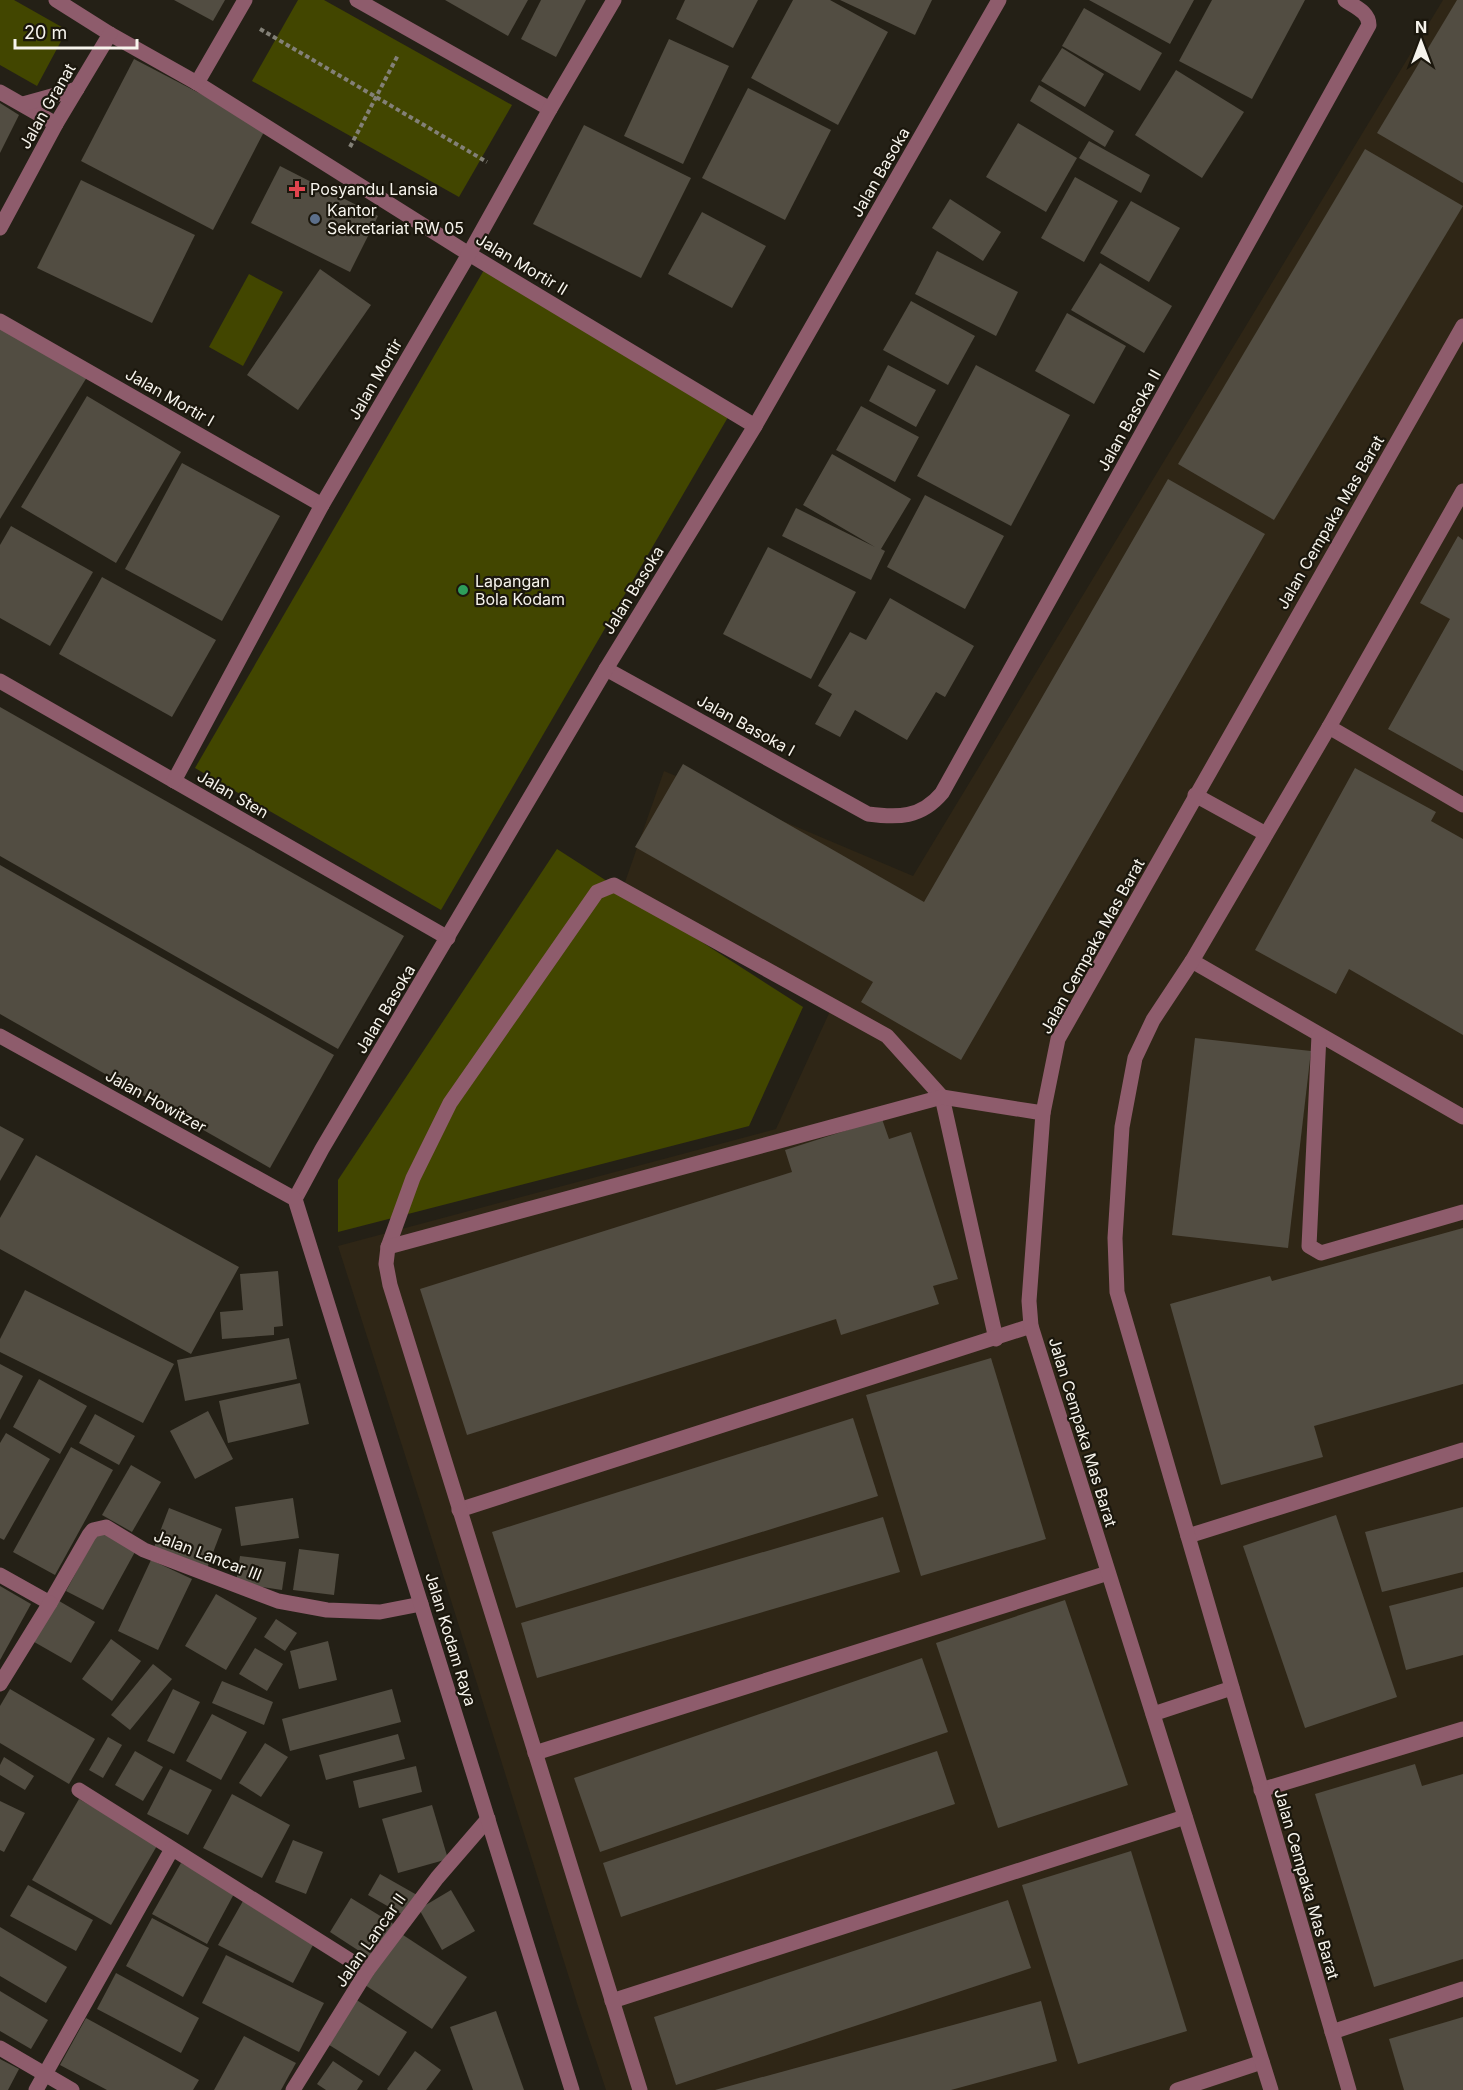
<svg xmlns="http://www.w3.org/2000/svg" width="1463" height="2090" font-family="Inter,sans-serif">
<rect width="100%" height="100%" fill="#242016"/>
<path fill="#2f2616" d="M1443 0H1463V2090H606L577 2003 423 1511 338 1246 776 1129 831 1009 624 885 664 771 913 876Z"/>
<g fill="#424600">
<path d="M0 0H14L67 30 37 86 0 65Z"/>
<path d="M298 0H324L512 105 459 197 252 81Z"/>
<path d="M484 270 731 412 441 910 195 768Z"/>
<path d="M249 274 283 292 243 366 209 347Z"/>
<path d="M557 849 803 1007 749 1126 338 1232V1180Z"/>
</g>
<g fill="#524d42">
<path d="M174 0H225L213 21Z"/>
<path d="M445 0H528L508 36Z"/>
<path d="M541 0H586L556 57 521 39Z"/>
<path d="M685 0H758L733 48 676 19Z"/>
<path d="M793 0H830L888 32 838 125 751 78Z"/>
<path d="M840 0H932L915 35Z"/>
<path d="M1089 0H1194L1170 44Z"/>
<path d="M1212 0H1305L1252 99 1179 61Z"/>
<path d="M1457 0H1463V183L1377 133Z"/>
<path d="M1084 8 1162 53 1140 91 1062 46Z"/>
<path d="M669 39 729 66 683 164 624 136Z"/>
<path d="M1062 48 1104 74 1085 107 1041 81Z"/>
<path d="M134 59 266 128 213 230 81 161Z"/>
<path d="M1176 70 1244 112 1202 178 1135 135Z"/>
<path d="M1039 85 1114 131 1105 147 1030 101Z"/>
<path d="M748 88 831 130 785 220 702 178Z"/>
<path d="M0 103 19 115 0 153Z"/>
<path d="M1018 123 1077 158 1046 212 986 177Z"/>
<path d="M584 125 691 178 641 278 533 224Z"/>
<path d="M1089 141 1150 175 1141 193 1079 158Z"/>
<path d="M1365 149 1463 206 1274 520 1178 464Z"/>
<path d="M280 166 378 216 350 272 251 223Z"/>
<path d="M1075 177 1118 201 1084 262 1041 238Z"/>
<path d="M81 180 195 235 152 323 37 268Z"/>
<path d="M950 199 1001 232 983 261 932 228Z"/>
<path d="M1131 201 1180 228 1149 282 1100 253Z"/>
<path d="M702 212 766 246 732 308 668 274Z"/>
<path d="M937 251 1018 292 996 336 915 294Z"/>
<path d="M1100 263 1172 306 1144 353 1071 310Z"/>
<path d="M320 269 371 305 298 410 247 375Z"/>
<path d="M911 301 975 336 948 385 883 350Z"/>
<path d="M1067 313 1126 346 1094 404 1035 371Z"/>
<path d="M0 325 87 377 0 519Z"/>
<path d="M888 365 936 390 916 427 869 401Z"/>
<path d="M976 365 1070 415 1011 526 917 476Z"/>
<path d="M87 396 181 452 116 563 21 507Z"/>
<path d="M861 406 919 437 895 482 836 450Z"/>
<path d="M832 454 911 499 881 549 885 551 871 580 782 536 796 508 875 547 803 505Z"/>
<path d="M182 463 280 516 222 621 125 569Z"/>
<path d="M1168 479 1265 534 961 1060 861 1002 873 982 635 847 683 764 924 902Z"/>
<path d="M925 495 1004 536 965 609 887 567Z"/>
<path d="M11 526 93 572 50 646 0 618V545Z"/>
<path d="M1458 536 1463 540V771L1388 729 1450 619 1420 603Z"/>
<path d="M768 547 856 592 811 679 723 634Z"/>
<path d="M102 577 216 640 172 717 59 654Z"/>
<path d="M890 598 974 646 945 697 936 692 907 740 855 710 840 737 815 724 832 694 818 686 850 632 866 640Z"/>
<path d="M0 707 404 936 338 1049 0 856Z"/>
<path d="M1355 768 1436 812 1431 821 1463 839V1035L1349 969 1336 994 1255 950Z"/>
<path d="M0 865 334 1055 270 1168 0 1014Z"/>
<path d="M1195 1038 1311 1051 1288 1248 1172 1235Z"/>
<path d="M882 1119 889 1139 911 1132 958 1279 933 1286 939 1304 841 1335 836 1319 467 1435 420 1289 792 1172 785 1150Z"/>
<path d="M0 1126 24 1139 0 1181Z"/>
<path d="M36 1155 239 1267 191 1354 0 1249V1218Z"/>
<path d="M1463 1228V1384L1314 1426 1323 1457 1221 1485 1170 1304 1270 1276 1272 1281Z"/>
<path d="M278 1271 283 1326 274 1327V1335L222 1339 220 1312 243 1310 240 1274Z"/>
<path d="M25 1290 174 1364 143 1423 0 1352V1339Z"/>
<path d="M289 1338 297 1379 185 1401 177 1360Z"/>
<path d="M991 1358 1046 1539 921 1576 866 1395Z"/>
<path d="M0 1364 23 1376 0 1420Z"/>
<path d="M39 1379 87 1406 60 1454 13 1427Z"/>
<path d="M300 1383 309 1424 228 1443 219 1401Z"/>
<path d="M208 1411 233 1459 195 1479 170 1431Z"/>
<path d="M95 1414 135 1436 119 1465 79 1443Z"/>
<path d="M853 1418 878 1496 516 1608 492 1532Z"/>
<path d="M6 1433 50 1459 4 1540 0 1538V1443Z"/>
<path d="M71 1447 113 1470 55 1575 13 1552Z"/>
<path d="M131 1465 161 1482 132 1532 102 1515Z"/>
<path d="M293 1498 299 1538 241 1546 235 1507Z"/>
<path d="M1463 1507V1572L1382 1592 1365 1532Z"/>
<path d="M169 1508 222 1529 206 1571 153 1550Z"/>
<path d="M1336 1515 1397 1697 1305 1728 1243 1546Z"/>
<path d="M883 1517 900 1572 537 1678 521 1623Z"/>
<path d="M99 1530 136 1550 103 1610 66 1591Z"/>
<path d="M299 1549 339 1554 334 1595 293 1590Z"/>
<path d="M240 1556 286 1562 282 1590 236 1583Z"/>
<path d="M151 1560 192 1579 158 1650 118 1631Z"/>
<path d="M0 1586 31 1604 0 1660Z"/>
<path d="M1463 1587V1655L1406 1670 1389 1606Z"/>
<path d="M216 1594 257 1618 226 1670 185 1646Z"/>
<path d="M54 1598 95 1622 71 1663 29 1639Z"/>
<path d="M1065 1600 1128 1785 998 1828 936 1643Z"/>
<path d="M276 1619 297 1633 285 1651 264 1637Z"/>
<path d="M111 1639 141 1661 112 1701 82 1679Z"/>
<path d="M328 1641 337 1680 299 1689 290 1651Z"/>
<path d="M255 1648 283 1664 267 1691 239 1674Z"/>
<path d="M922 1658 948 1732 600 1852 574 1778Z"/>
<path d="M153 1664 172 1679 130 1730 111 1715Z"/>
<path d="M222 1681 273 1702 264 1725 212 1703Z"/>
<path d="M10 1689 95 1739 69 1784 0 1743V1706Z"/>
<path d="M173 1689 200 1702 174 1754 147 1741Z"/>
<path d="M392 1689 401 1722 290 1751 282 1719Z"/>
<path d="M212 1714 247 1732 221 1780 186 1761Z"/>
<path d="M398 1734 405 1759 326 1780 319 1755Z"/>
<path d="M108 1737 122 1745 103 1778 89 1770Z"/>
<path d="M265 1743 288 1757 261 1797 239 1783Z"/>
<path d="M135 1751 163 1767 143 1801 115 1785Z"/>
<path d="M937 1751 955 1804 621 1917 603 1863Z"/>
<path d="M4 1757 34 1776 25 1790 0 1775V1765Z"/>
<path d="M1415 1764 1422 1786 1463 1774V1959L1374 1987 1315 1794Z"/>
<path d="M416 1766 422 1792 359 1808 353 1781Z"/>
<path d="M170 1769 212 1790 188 1835 147 1814Z"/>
<path d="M232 1794 290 1825 262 1878 203 1848Z"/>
<path d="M79 1799 158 1844 111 1925 32 1880Z"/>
<path d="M0 1801 25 1813 4 1852 0 1850Z"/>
<path d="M432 1805 448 1859 398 1873 382 1819Z"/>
<path d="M293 1840 323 1852 306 1894 275 1882Z"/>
<path d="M1131 1851 1187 2031 1078 2064 1022 1885Z"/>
<path d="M181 1863 235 1892 207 1944 152 1914Z"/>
<path d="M380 1874 417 1895 405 1916 368 1895Z"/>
<path d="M28 1885 93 1920 76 1951 10 1916Z"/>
<path d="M451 1890 475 1931 442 1950 419 1909Z"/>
<path d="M351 1898 395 1925 373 1960 330 1932Z"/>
<path d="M1008 1900 1031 1968 676 2085 654 2017Z"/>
<path d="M243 1901 313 1945 293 1983 218 1945Z"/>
<path d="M152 1918 209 1948 183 1997 126 1966Z"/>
<path d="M0 1927 67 1967 46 2003 0 1976Z"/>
<path d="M400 1933 467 1977 432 2029 365 1985Z"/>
<path d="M226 1955 324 2003 299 2052 202 2003Z"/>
<path d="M116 1973 199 2018 181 2053 97 2009Z"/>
<path d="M0 1991 48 2020 31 2049 0 2031Z"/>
<path d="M355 1999 407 2032 379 2076 326 2043Z"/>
<path d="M1041 2001 1057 2061 951 2090H715Z"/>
<path d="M496 2011 524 2090H473L450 2027Z"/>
<path d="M1463 2017V2090H1404L1389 2039Z"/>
<path d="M86 2018 199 2080 193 2090H107L60 2065Z"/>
<path d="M244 2036 296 2063 281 2090H214Z"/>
<path d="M415 2051 441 2070 426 2090H388L387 2089Z"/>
<path d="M0 2059 19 2069 8 2090H0Z"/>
<path d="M333 2061 363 2081 357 2090H326L317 2084Z"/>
</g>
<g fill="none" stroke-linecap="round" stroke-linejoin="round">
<g stroke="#838077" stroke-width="4" stroke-dasharray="4.5 3" stroke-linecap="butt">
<path d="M260 29 487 162"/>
<path d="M350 147 398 55"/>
</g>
<g stroke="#8e5c6c" stroke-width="15">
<path d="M56 0 110 34 197 83 469 254 755 426"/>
<path d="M357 0 550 109"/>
<path d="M197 83 245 0"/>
<path d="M0 92 56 124"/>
<path d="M23 104 77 89"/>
<path d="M0 228 56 124 110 34"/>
<path d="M0 321 322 505"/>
<path d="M606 669 868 814C898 818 921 818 942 793L1369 25C1369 12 1355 7 1345 0"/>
<path d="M0 681 448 938"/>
<path d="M1329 727 1463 805"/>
<path d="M174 781 322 505 469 254 550 109 614 0"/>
<path d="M1195 795 1266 834"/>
<path d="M1192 961 1463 1117"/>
<path d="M1319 1035 1309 1246 1321 1253 1463 1212"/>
<path d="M295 1199 322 1149 606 669 755 426 999 0"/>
<path d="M388 1247 413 1178 450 1103 597 892 614 885 887 1036 942 1097 996 1339"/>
<path d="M459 1510 1031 1326"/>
<path d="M1188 1536 1463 1450"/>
<path d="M0 1575 50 1603 89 1535 93 1530 106 1527 144 1550 278 1601 327 1610 380 1612 421 1604"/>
<path d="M0 1684 50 1603"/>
<path d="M1153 1714 1232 1688"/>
<path d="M535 1753 1108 1573"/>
<path d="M79 1790 367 1971"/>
<path d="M1261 1790 1463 1729"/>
<path d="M612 2001 1185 1817"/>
<path d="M1332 2032 1463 1989"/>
<path d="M0 2048 72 2090"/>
<path d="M36 2090 172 1849"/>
<path d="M293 2090 367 1971 437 1878 488 1819"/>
<path d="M640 2090 390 1285 386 1264 388 1247 942 1097 1043 1113"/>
<path d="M1177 2090 1262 2062"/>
<path d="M1271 2090 1031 1326 1029 1301 1043 1113 1058 1039 1463 326"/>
<path d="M1349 2090 1117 1292 1115 1238 1122 1127 1135 1058 1153 1020 1192 961 1329 727 1463 491"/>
</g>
<path stroke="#8e5c6c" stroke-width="15" d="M0 1036 295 1199 572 2090"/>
</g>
<path fill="#e0444e" stroke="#1b170d" stroke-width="2" d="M294 180h6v6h6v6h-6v6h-6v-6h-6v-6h6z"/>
<circle fill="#5c6f8a" stroke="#1b170d" stroke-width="2" cx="315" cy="219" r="6"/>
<circle fill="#2e9e5b" stroke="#1b170d" stroke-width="2" cx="463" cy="590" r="6"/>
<g text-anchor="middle" stroke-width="4.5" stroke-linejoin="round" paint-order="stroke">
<g font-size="16" fill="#f7f4ed" stroke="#1b170d">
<text transform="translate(47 106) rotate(-60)" y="6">Jalan Granat</text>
<text transform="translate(880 172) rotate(-60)" y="6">Jalan Basoka</text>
<text transform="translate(522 264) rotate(31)" y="6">Jalan Mortir II</text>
<text transform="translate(375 379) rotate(-60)" y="6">Jalan Mortir</text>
<text transform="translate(170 397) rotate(30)" y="6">Jalan Mortir I</text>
<text transform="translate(1129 420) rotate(-61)" y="6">Jalan Basoka II</text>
<text transform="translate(1330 522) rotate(-60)" y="6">Jalan Cempaka Mas Barat</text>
<text transform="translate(633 590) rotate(-58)" y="6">Jalan Basoka</text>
<text transform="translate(746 725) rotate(29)" y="6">Jalan Basoka I</text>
<text transform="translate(233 794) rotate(30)" y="6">Jalan Sten</text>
<text transform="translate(1092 946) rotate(-61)" y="6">Jalan Cempaka Mas Barat</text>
<text transform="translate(385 1009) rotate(-59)" y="6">Jalan Basoka</text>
<text transform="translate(156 1101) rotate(29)" y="6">Jalan Howitzer</text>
<text transform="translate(1083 1432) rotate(73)" y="6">Jalan Cempaka Mas Barat</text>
<text transform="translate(208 1555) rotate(21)" y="6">Jalan Lancar III</text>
<text transform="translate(451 1639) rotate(73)" y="6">Jalan Kodam Raya</text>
<text transform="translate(1307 1884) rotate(74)" y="6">Jalan Cempaka Mas Barat</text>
<text transform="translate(370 1940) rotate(-55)" y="6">Jalan Lancar II</text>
</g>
<g font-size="16" fill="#f7f4ed" stroke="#1b170d" text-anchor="start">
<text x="310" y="195">Posyandu Lansia</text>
<text x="327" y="216">Kantor<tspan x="327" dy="18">Sekretariat RW 05</tspan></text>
<text x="475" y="587">Lapangan<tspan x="475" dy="18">Bola Kodam</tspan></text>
</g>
</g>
<g transform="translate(1421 42)" stroke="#1b170d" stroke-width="4.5" paint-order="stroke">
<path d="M0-4.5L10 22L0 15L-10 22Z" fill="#f7f4ed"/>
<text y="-9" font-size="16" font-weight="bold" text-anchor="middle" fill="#f7f4ed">N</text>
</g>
<path d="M15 39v9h122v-9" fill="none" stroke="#f7f4ed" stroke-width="3"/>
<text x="24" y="39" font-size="18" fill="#f7f4ed" stroke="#1b170d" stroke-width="4.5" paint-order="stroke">20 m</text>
</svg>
